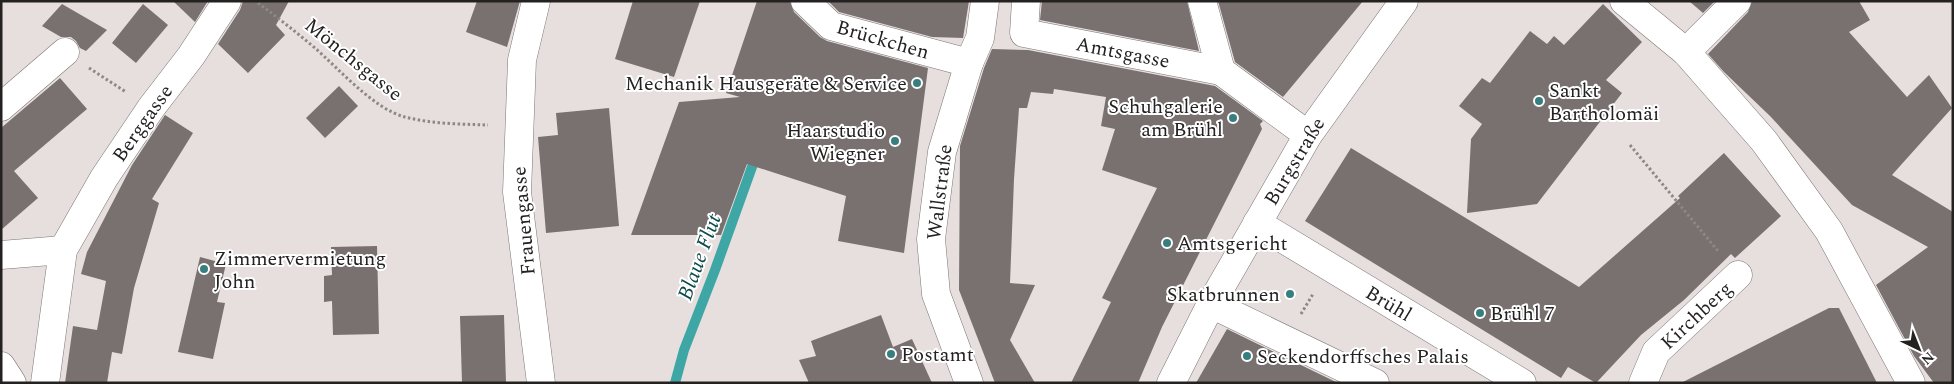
<svg xmlns="http://www.w3.org/2000/svg" width="1954" height="384" font-family="Spectral,serif">
<rect width="100%" height="100%" fill="#e7dfde"/>
<g fill="none" stroke-linecap="round" stroke-linejoin="round">
<path stroke="#3ea7a6" stroke-width="10" d="M675 383 684 350 715 270 757 153"/>
</g>
<g fill="#787170">
<path d="M173 1H208L195 22Z"/>
<path d="M243 1H289L276 25 285 35 248 73 218 44 240 10Z"/>
<path d="M477 1H520L507 47 466 32Z"/>
<path d="M633 1H700L674 77 615 59Z"/>
<path d="M757 1H790L794 12 820 37 827 41 928 68 904 253 838 241 846 196 747 164 721 235H631L679 102 740 97 726 93Z"/>
<path d="M828 1H969L963 38 932 37 839 12Z"/>
<path d="M1042 1H1187L1199 51 1040 20Z"/>
<path d="M1218 1H1363L1283 97 1235 62Z"/>
<path d="M1689 1H1715L1703 13Z"/>
<path d="M1752 1H1859L1870 20 1849 32 1907 97 1929 75 1952 108 1892 175 1953 212V383H1934L1914 356 1876 285 1928 247 1852 205 1770 116 1724 72 1708 54 1748 12Z"/>
<path d="M62 4 107 30 86 51 80 48 76 41 71 37H61L42 26Z"/>
<path d="M143 4 168 25 136 63 112 43Z"/>
<path d="M1603 4 1642 42 1606 80 1622 93 1537 204 1467 213 1471 139 1482 124 1459 106 1482 78 1490 83 1530 31 1547 44 1554 36 1564 45Z"/>
<path d="M992 49 1028 50 1215 86 1263 121 1260 124 1262 129 1162 327 1138 383H1071L1111 302 1102 298 1157 188 1102 170 1115 129 1101 126 1106 97 1054 89 1053 94 1031 92 1027 108H1019L1014 179 1010 283 1035 285 1010 340 1035 383H995L959 290 960 146 984 68Z"/>
<path d="M60 78 87 109 14 171 38 198 1 230V128Z"/>
<path d="M339 86 358 106 325 138 306 118Z"/>
<path d="M609 108 619 226 546 233 538 137 558 135 556 113Z"/>
<path d="M165 115 193 133 152 199 159 203 134 288 122 354 112 352 107 383H65L73 326 97 330 106 281 81 274 87 252 132 165Z"/>
<path d="M1351 148 1579 287 1680 198 1678 196 1724 153 1781 216 1735 258 1731 254 1684 300 1641 335 1596 383 1568 367 1561 378 1305 221Z"/>
<path d="M377 246 379 334 333 335 332 301 324 302V276L332 275 331 247Z"/>
<path d="M200 257 226 264 217 302 225 303 213 359 178 352Z"/>
<path d="M1829 308H1839L1877 383H1681Z"/>
<path d="M504 315 506 383H462L460 316Z"/>
<path d="M881 315 893 347 912 339 932 383H809L799 360 816 356 811 341Z"/>
<path d="M1227 329 1338 383H1196Z"/>
</g>
<g fill="none" stroke-linecap="round" stroke-linejoin="round">
<defs>
<g id="street">
<path d="M536 1 522 60 517 192 541 383"/>
<path d="M805 1 831 26 969 63"/>
<path d="M1026 1 1024 33 1221 71"/>
<path d="M1202 1 1221 71 1308 135"/>
<path d="M1624 1 1686 52 1764 141 1829 231 1911 383"/>
<path d="M1686 52 1737 1"/>
<path d="M1 107 65 52"/>
<path d="M1257 223 1522 383"/>
<path d="M1 255 63 250"/>
<path d="M1211 304 1375 383"/>
<path d="M1 366 12 383"/>
<path d="M45 383 63 250 104 178 151 108 191 56 227 1"/>
<path d="M1643 383 1656 352 1738 275"/>
</g>
<g id="secondary">
<path d="M969 383 936 294 931 239 942 152 969 63 980 38 985 1"/>
<path d="M1171 383 1211 304 1308 135 1404 1"/>
</g>
</defs>
<use href="#street" stroke="#7c7675" stroke-width="29"/>
<use href="#secondary" stroke="#7c7675" stroke-width="29"/>
<g stroke="#8d8787" stroke-width="3" stroke-dasharray="2.5 2.5" stroke-linecap="butt">
<path d="M258 3C277 17 296 32 315 48 339 69 374 109 405 117 432 124 461 124 488 125"/>
<path d="M89 68 126 92"/>
<path d="M1630 145 1718 251"/>
<path d="M1301 314 1313 294"/>
</g>
<use href="#street" stroke="#fff" stroke-width="28"/>
<use href="#secondary" stroke="#fff" stroke-width="28"/>
</g>
<g fill="#367f7e" stroke="#fff" stroke-width="2">
<circle cx="917" cy="83" r="5"/>
<circle cx="1539" cy="101" r="5"/>
<circle cx="1233" cy="118" r="5"/>
<circle cx="895" cy="141" r="5"/>
<circle cx="1167" cy="243" r="5"/>
<circle cx="204" cy="269" r="5"/>
<circle cx="1290" cy="294" r="5"/>
<circle cx="1480" cy="313" r="5"/>
<circle cx="891" cy="354" r="5"/>
<circle cx="1247" cy="356" r="5"/>
</g>
<g text-anchor="middle" stroke-width="4" stroke-linejoin="round" paint-order="stroke">
<g font-size="20" fill="#242121" stroke="#fff">
<text transform="translate(883 39) rotate(16)" y="7">Brückchen</text>
<text transform="translate(1123 52) rotate(11)" y="7">Amtsgasse</text>
<text transform="translate(354 59) rotate(39)" y="7">Mönchsgasse</text>
<text transform="translate(142 123) rotate(-55)" y="7">Berggasse</text>
<text transform="translate(1294 161) rotate(-59)" y="7">Burgstraße</text>
<text transform="translate(939 192) rotate(-83)" y="7">Wallstraße</text>
<text transform="translate(523 221) rotate(-95)" y="7">Frauengasse</text>
<text transform="translate(1389 303) rotate(31)" y="7">Brühl</text>
<text transform="translate(1696 315) rotate(-43)" y="7">Kirchberg</text>
</g>
<g font-size="20" fill="#242121" stroke="#fff" text-anchor="start">
<text x="907" y="90" text-anchor="end">Mechanik Hausgeräte &amp; Service</text>
<text x="1549" y="97">Sankt<tspan x="1549" dy="23">Bartholomäi</tspan></text>
<text x="1223" y="113" text-anchor="end">Schuhgalerie<tspan x="1223" dy="23">am Brühl</tspan></text>
<text x="885" y="137" text-anchor="end">Haarstudio<tspan x="885" dy="23">Wiegner</tspan></text>
<text x="1177" y="250">Amtsgericht</text>
<text x="214" y="265">Zimmervermietung<tspan x="214" dy="23">John</tspan></text>
<text x="1280" y="301" text-anchor="end">Skatbrunnen</text>
<text x="1490" y="320">Brühl 7</text>
<text x="901" y="361">Postamt</text>
<text x="1257" y="363">Seckendorffsches Palais</text>
</g>
<g font-size="21" font-style="italic" fill="#0b4a4a" stroke="#fff">
<text transform="translate(699 257) rotate(-70)" y="7">Blaue Flut</text>
</g>
</g>
<rect width="1954" height="384" fill="none" stroke="#242121" stroke-width="5"/>
<g transform="translate(1919 349) rotate(137)" stroke="#ffffff" stroke-width="4" paint-order="stroke">
<path d="M0-4L9 19L0 12L-9 19Z" fill="#242121"/>
<text y="-8" font-size="14" font-weight="bold" text-anchor="middle" fill="#242121">N</text>
</g>
</svg>
